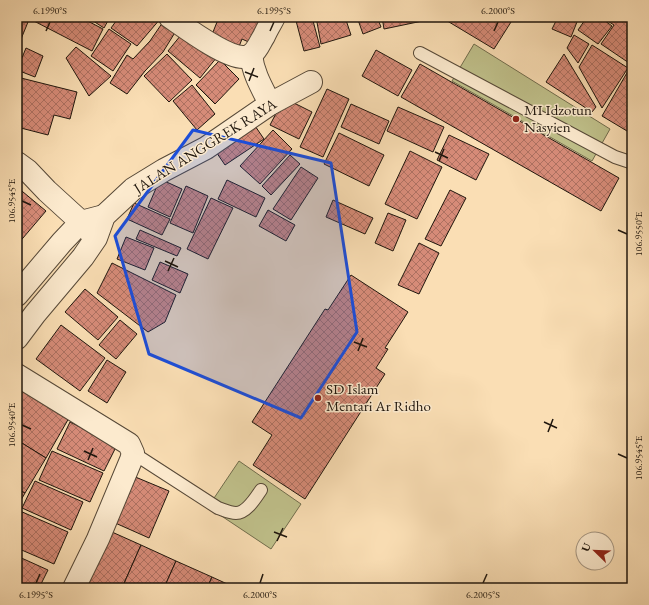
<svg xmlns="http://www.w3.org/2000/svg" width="649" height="605" font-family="'EB Garamond',serif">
<defs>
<pattern id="building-cross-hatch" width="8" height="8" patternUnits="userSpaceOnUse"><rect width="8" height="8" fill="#d68b78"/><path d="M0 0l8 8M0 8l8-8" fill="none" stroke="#ad7161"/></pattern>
</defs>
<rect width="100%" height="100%" fill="#fadeb4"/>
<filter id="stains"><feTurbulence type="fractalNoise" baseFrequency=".005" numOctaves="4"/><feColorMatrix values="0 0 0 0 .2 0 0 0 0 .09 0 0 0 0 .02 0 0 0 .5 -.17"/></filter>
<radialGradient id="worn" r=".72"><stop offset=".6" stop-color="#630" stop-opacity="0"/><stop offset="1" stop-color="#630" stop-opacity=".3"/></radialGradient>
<g fill="#c0c18b" stroke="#706c4c">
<path d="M474 44 610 129 592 161 452 81Z"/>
<path d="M239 461 301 504 271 549 208 507Z"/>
</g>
<g fill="url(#building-cross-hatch)" stroke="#1f160d">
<path d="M17 17 28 22 17 49Z"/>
<path d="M31 17H80L103 29 92 51 30 19Z"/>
<path d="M87 17H110L104 28Z"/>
<path d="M119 17H160L161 18 137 46 111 28Z"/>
<path d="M219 17H260L264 19 253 44 242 39 238 49 211 37Z"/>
<path d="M295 17H312L320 47 304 51Z"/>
<path d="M316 17H345L351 35 321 44Z"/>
<path d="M357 17H377L381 27 363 34Z"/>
<path d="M382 17H432V19L384 29Z"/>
<path d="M446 17H502L511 22 494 49 444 19Z"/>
<path d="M558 17H579L571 37 552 29Z"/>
<path d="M587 17H600L612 26 598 44 578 30Z"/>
<path d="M604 17H632V65L601 44 614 25 603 18Z"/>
<path d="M165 19 179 26 163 52 145 71 127 94 110 83 127 55 133 59 150 41Z"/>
<path d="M109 29 131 44 113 71 91 56Z"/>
<path d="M185 30 217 57 200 78 168 51Z"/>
<path d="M574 35 589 44 578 63 567 48Z"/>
<path d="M592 45 628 68 602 108 579 67Z"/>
<path d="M76 47 111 76 89 96 66 58Z"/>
<path d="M26 48 43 56 35 77 17 70Z"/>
<path d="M376 50 412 70 398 96 362 76Z"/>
<path d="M167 54 192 80 169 102 144 76Z"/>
<path d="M564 54 596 107 592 112 546 82Z"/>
<path d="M220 60 239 79 215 104 196 85Z"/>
<path d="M420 64 619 178 601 211 401 97Z"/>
<path d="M628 71 632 74V134L602 116Z"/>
<path d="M17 77 77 92 70 119 54 115 48 135 17 127Z"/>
<path d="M192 85 215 114 197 130 173 101Z"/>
<path d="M327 89 349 99 323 157 300 147Z"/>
<path d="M284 98 312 112 299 139 270 125Z"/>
<path d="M351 104 389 121 379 144 341 127Z"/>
<path d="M398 107 444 127 433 152 387 131Z"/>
<path d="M251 120 264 139 225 165 212 146Z"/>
<path d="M273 130 292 149 260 184 240 166Z"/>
<path d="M339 133 384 155 369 186 324 164Z"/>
<path d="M449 135 489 154 476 180 437 160Z"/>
<path d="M410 151 442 167 417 219 385 204Z"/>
<path d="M290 155 300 164 271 195 262 186Z"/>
<path d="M301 167 318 178 291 220 273 209Z"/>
<path d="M160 179 182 189 170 217 148 207Z"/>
<path d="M227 180 265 198 256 217 218 199Z"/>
<path d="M186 186 208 196 193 233 170 223Z"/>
<path d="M17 187 46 211 17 245Z"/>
<path d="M450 190 466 198 441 246 425 239Z"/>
<path d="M211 198 233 208 208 259 187 249Z"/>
<path d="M333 200 373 218 365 234 326 217Z"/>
<path d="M134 203 170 219 162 235 127 219Z"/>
<path d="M268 210 295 225 286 241 259 226Z"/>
<path d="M388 213 406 220 393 251 375 243Z"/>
<path d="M140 230 181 248 177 256 136 239Z"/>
<path d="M126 237 154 248 145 270 117 259Z"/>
<path d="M419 243 439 253 419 294 398 285Z"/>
<path d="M160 262 188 274 180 293 152 280Z"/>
<path d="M112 263 176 295 165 322 148 332 97 293Z"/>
<path d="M351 275 408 312 385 348 388 349 376 368 385 374 305 499 253 465 272 435 252 422 325 309 328 310Z"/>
<path d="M85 289 118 317 98 340 65 312Z"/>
<path d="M120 320 137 334 116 359 99 345Z"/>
<path d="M61 325 105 358 80 391 36 359Z"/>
<path d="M107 360 126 372 107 403 88 391Z"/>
<path d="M17 379 73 411 46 458 17 440Z"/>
<path d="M70 422 117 445 104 471 57 449Z"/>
<path d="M17 440 46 458 25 493 17 489Z"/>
<path d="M52 451 103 473 90 502 39 480Z"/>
<path d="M133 476 169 491 149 538 113 522Z"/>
<path d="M35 481 83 502 71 530 22 508Z"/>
<path d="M17 489 25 493 17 507Z"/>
<path d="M20 511 68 532 54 564 17 548V518Z"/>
<path d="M103 528 141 545 122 588H100L80 579Z"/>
<path d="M141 545 176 561 164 588H122Z"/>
<path d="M17 556 48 570 39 588 17 587Z"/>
<path d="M176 561 212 577 207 588H164Z"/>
<path d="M212 577 236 588H207Z"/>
</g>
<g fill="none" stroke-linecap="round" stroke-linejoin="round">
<defs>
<g id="lane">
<path d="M420 53 615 157 630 162H632"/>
<path d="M133 453 218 508C224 510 230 513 236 513 247 513 256 497 261 490"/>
</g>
<g id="street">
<path d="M170 17C186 28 225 57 243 57 246 57 250 56 252 54 258 49 260 42 264 36 267 29 271 23 274 17"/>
<path d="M251 55C253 73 262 88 270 104"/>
<path d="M17 163 28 171 47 191 81 222 90 232"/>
<path d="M17 295 62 242 81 222 104 216"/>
<path d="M17 338 35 314 83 257 96 238 104 216 133 189 164 170 206 148 270 104 311 82"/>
<path d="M17 375 129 444 133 453 131 460 98 539 74 588"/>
</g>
</defs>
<use href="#lane" stroke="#564837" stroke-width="14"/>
<use href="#street" stroke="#564837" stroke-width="24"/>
<use href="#lane" stroke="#fceace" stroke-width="12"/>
<use href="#street" stroke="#fceace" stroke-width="22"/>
</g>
<path fill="#1d4ed8" fill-opacity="0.2" stroke="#1d4ed8" stroke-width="3" stroke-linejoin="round" d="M193 130 331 163 357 332 301 418 149 354 115 236Z"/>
<path fill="none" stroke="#1f160d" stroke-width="1.5" d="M46 31 50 22M270 31 274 22M494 31 498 22M245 72 258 77M249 81 254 68M435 152 448 158M439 161 444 149M22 201 31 205M618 230 627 234M165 261 178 267M168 271 174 258M354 342 367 347M358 351 363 338M544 422 557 428M22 425 31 429M548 432 553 419M84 451 97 457M618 454 627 458M88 460 93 448M274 532 287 537M277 541 283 528M36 583 40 574M260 583 263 574M483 583 487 574"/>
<g fill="#8f2418" stroke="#fceace" stroke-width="1.5">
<circle cx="516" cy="119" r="4"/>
<circle cx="318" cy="398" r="4"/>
</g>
<g text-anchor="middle" stroke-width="3" stroke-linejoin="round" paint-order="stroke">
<g font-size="15" fill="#1f160d" stroke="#fceace" text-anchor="start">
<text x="524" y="115">MI Idzotun<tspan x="524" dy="17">Nasyien</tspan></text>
<text x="326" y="394">SD Islam<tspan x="326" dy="17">Mentari Ar Ridho</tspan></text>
</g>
<g font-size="15" fill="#1f160d" stroke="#fceace">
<text transform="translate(205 146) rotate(-32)" y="5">JALAN ANGGREK RAYA</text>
</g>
</g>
<rect width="649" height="605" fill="none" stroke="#fadeb4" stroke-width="44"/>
<g transform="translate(595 551) rotate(293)"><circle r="19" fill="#fceace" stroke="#a49581"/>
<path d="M0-3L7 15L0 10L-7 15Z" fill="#8f2418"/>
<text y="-6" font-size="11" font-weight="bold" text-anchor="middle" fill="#1f160d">U</text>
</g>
<rect x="22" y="22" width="605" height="561" fill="none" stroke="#1f160d" stroke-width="1.5"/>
<g font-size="10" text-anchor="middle" fill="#1f160d">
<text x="50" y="14">6.1990°S</text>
<text x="274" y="14">6.1995°S</text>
<text x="498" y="14">6.2000°S</text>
<text transform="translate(11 201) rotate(-90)" y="4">106.9545°E</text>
<text transform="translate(638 234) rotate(-90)" y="4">106.9550°E</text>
<text transform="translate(11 425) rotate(-90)" y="4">106.9540°E</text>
<text transform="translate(638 458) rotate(-90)" y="4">106.9545°E</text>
<text x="36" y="598">6.1995°S</text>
<text x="260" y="598">6.2000°S</text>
<text x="483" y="598">6.2005°S</text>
</g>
<rect width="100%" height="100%" filter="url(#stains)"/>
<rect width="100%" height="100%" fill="url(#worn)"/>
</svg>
